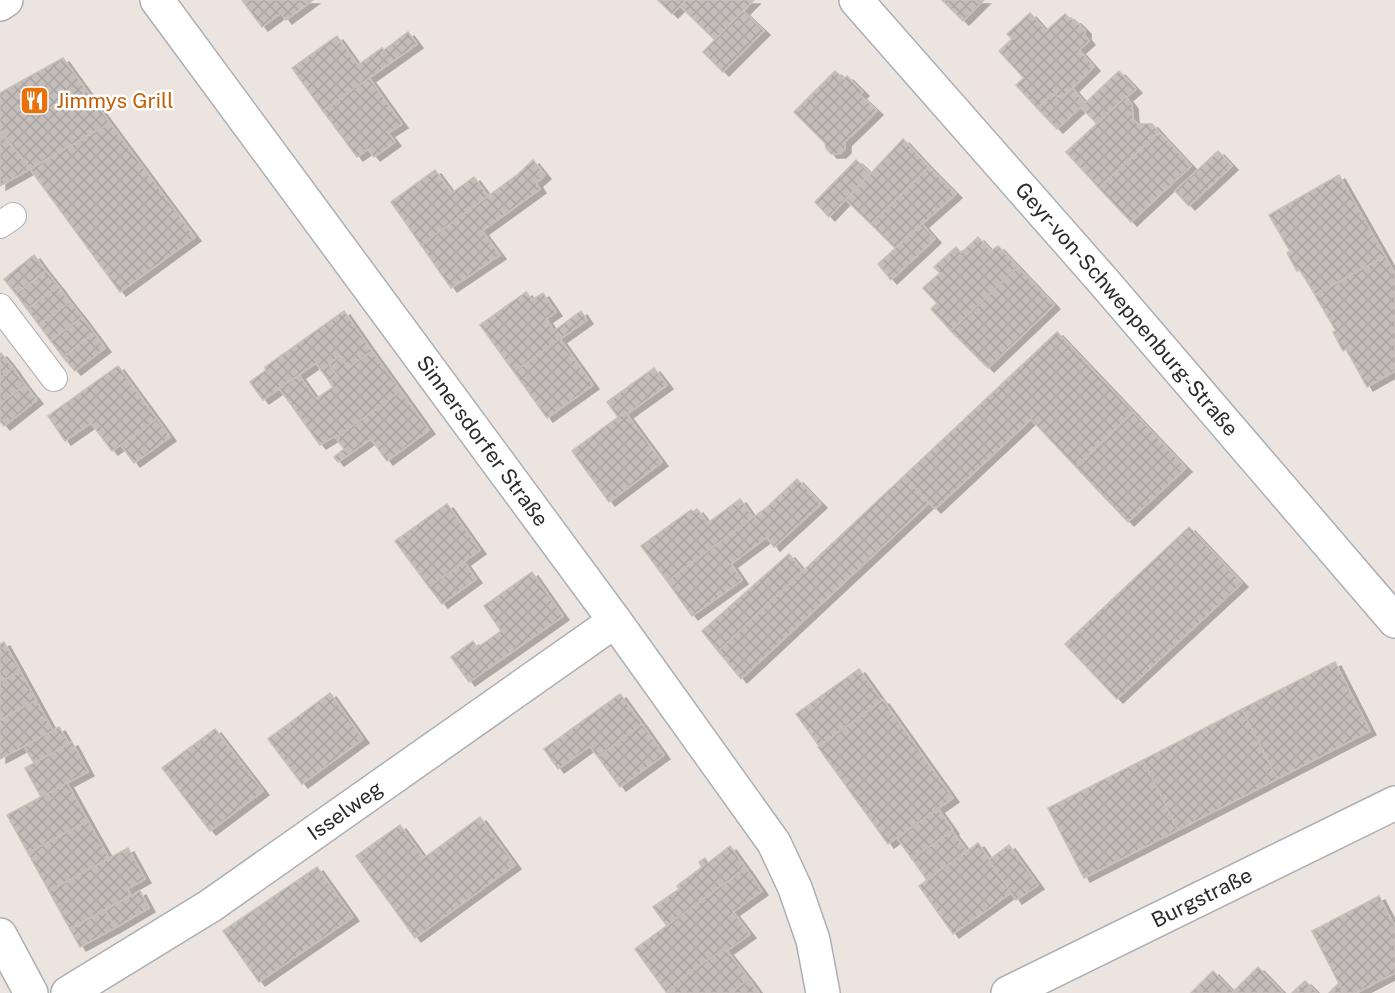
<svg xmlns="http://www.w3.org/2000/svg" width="1395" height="993" font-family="'Public Sans',sans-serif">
<defs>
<pattern id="building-cross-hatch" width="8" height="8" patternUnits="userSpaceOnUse" patternTransform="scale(1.5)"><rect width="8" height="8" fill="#c4bebb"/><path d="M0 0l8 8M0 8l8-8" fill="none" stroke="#a9a3a1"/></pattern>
<filter id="shadow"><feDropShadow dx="6" dy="4" stdDeviation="0" flood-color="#0004"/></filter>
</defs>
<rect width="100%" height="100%" fill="#ece4df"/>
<g fill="url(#building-cross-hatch)" stroke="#c7bfb8" stroke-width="1.5" filter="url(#shadow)">
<path d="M242 0H313L286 20 281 13 262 27Z"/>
<path d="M658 0H686L672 14Z"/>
<path d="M686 0H754L715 40 680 6Z"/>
<path d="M942 0H984L963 21Z"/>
<path d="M743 11 764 31 723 72 703 52Z"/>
<path d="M1030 13 1046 31 1065 14 1070 19 1075 20 1085 30V36L1089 41 1079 50 1094 67 1064 96 1058 97 1053 94 1037 108 1016 85 1024 78 999 51 1012 39 1007 34Z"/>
<path d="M408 32 417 44 323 111 292 68 337 36 358 65 382 48 384 50Z"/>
<path d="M63 58 110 123 30 169 0 130V93Z"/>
<path d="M835 71 844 79 847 76 863 92 860 95 877 111 845 142V149L840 154H831L826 148 825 143 794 112Z"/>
<path d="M1119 71 1136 89 1096 123 1081 107Z"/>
<path d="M369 78 402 124 388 133 395 142 374 157 368 149 357 157 323 111Z"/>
<path d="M1072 88 1085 103 1057 129 1037 108 1053 94 1058 97 1064 96Z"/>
<path d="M1126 97 1132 105 1133 119 1138 124H1152L1159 132 1099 188 1066 152Z"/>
<path d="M110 123 195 237 120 292 30 169Z"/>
<path d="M0 131 30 169 0 186Z"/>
<path d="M1159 132 1191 166 1131 222 1099 188Z"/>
<path d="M903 139 929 167 871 224 846 200Z"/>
<path d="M1218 151 1232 166 1189 206 1175 191Z"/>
<path d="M533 160 545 175 536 183 540 189 482 231 500 255 451 288 421 245 517 175Z"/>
<path d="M856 160 870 173 829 217 815 202Z"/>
<path d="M929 167 956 194 895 248 871 224Z"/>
<path d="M435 170 452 193 474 177 488 196 421 245 391 202Z"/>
<path d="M1339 175 1385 256 1315 295 1300 270 1297 271 1287 253 1290 251 1269 215Z"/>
<path d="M922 224 935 239 891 280 878 264Z"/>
<path d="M978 237 991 251 998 246 1018 267 951 331 931 309 937 303 923 288 940 273 934 267 956 247 961 253Z"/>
<path d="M34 255 46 271 16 294 4 279Z"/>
<path d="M1385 256 1395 274V371L1367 387 1346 349 1343 351 1333 332 1336 331 1315 295Z"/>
<path d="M1018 267 1054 305 988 368 951 331Z"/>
<path d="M46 271 58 286 27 309 16 294Z"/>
<path d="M58 286 70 302 39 325 27 309Z"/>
<path d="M526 292 532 300 543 293 556 312 546 319 554 331 581 311 587 320 514 372 480 325Z"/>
<path d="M70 302 82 317 51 341 39 325Z"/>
<path d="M344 311 372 351 348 368 340 356 329 364 337 375 329 381 316 363 263 400 250 382 266 370 265 367Z"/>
<path d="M82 317 94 333 63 357 51 341Z"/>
<path d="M1057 332 1133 412 1076 467 1031 419 935 509 904 476Z"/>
<path d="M94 333 105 348 75 371 63 357Z"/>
<path d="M560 339 593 385 547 418 514 372Z"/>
<path d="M372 351 401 391 336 438 333 437 320 445 279 388 299 375 316 399 333 387 329 381 337 375 329 364 340 356 348 368Z"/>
<path d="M1 353 13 368 0 379V354Z"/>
<path d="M118 366 157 419 112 451 91 423 65 441 48 416Z"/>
<path d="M13 368 25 385 0 404V379Z"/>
<path d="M654 368 667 385 627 414 625 412 618 417 607 402Z"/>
<path d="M25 385 37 400 4 426 0 421V404Z"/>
<path d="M401 391 429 430 387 461 371 439 338 462 334 457 344 449 336 438Z"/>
<path d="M625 412 662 462 609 502 572 451Z"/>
<path d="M1133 412 1186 468 1128 522 1076 467Z"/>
<path d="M157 419 170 437 134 463 121 445Z"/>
<path d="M904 476 929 503 741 679 718 651Z"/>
<path d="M797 479 821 504 774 547 767 537 731 564 742 580 692 616 667 581 766 508Z"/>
<path d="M740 499 753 517 667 581 641 546 691 510 693 512 697 509 708 523Z"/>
<path d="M447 504 480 550 429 587 395 541Z"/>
<path d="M1189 527 1242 583 1117 699 1065 644Z"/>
<path d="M789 554 803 571 718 651 702 631Z"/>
<path d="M464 562 476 579 442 604 429 587Z"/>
<path d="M532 572 563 616 469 682 451 657 473 641 477 648 501 631 484 606Z"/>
<path d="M4 642 20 671 0 682V644Z"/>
<path d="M1335 662 1370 731 1277 779 1242 709Z"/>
<path d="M859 669 882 701 819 746 796 714Z"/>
<path d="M20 671 36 700 0 720V682Z"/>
<path d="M330 693 363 739 302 784 268 739Z"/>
<path d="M620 694 642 724 598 757 590 746 558 769 544 749Z"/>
<path d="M36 700 53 731 0 759V720Z"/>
<path d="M883 700 953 798 888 844 818 747Z"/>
<path d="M1242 709 1277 779 1178 830 1143 760Z"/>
<path d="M642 724 664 755 620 787 598 757Z"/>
<path d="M59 727 69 744 34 763 24 746Z"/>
<path d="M215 729 263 791 210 831 162 768Z"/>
<path d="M72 742 88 772 41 797 25 768Z"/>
<path d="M1143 760 1178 830 1084 878 1048 808Z"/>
<path d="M67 783 88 821 28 853 7 815Z"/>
<path d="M938 809 953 830 912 859 897 838Z"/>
<path d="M480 817 515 865 415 938 356 856 400 825 424 858Z"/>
<path d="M88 821 109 858 49 891 28 853Z"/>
<path d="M952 831 967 851 927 880 912 859Z"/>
<path d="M978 843 1012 892 953 934 919 886Z"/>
<path d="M1009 845 1038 885 1016 900 989 860Z"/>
<path d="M730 846 746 868 667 926 653 907 679 889 677 886 702 867 699 862 705 858 708 863Z"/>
<path d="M128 848 145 879 127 889 131 895 70 929 49 891Z"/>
<path d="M317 867 353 917 259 982 223 931Z"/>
<path d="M746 868 762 891 733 912 750 934 725 952 723 949 666 992 635 949Z"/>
<path d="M140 891 149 908 115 928 105 910Z"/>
<path d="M1379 896 1395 927V973L1356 993H1344L1312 931Z"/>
<path d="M105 910 115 928 80 947 70 929Z"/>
<path d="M723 949 725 952 727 951 749 979 731 993H667L676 985 675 983Z"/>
<path d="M1258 967 1283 993H1191L1213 971 1233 992Z"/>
<path d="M749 979 759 993H731Z"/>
<path d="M1305 981 1317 993H1292Z"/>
<path d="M1339 983 1344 993H1329Z"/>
</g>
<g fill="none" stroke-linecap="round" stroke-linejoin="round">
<defs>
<g id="lane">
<path d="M0 225 13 216"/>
<path d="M0 307 54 378"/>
</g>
<g id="street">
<path id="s1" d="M157 0 615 621 774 843 795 888 813 940 823 993"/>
<path id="s2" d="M856 0 1104 282 1395 621"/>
<path d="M0 4 6 0"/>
<path d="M0 935 31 993"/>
<path id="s3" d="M68 993 210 906 615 621"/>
<path id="s4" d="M1008 993 1395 803"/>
</g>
</defs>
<use href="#lane" stroke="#abafb6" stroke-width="28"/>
<use href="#street" stroke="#abafb6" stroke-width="36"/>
<use href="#lane" stroke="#fff" stroke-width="26"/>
<use href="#street" stroke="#fff" stroke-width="33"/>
</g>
<defs>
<symbol id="restaurant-square" viewBox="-11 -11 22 22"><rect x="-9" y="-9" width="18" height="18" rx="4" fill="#e8710a" stroke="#fff"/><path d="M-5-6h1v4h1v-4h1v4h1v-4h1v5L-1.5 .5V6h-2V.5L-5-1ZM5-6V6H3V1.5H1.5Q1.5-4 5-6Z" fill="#fff"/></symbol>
</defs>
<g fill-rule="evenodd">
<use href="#restaurant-square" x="18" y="84" width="33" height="33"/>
</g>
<g text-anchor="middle" stroke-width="5" stroke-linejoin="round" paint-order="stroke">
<g font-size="21" fill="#c56008" stroke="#fff" text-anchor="start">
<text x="56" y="108">Jimmys Grill</text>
</g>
<g font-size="21" fill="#2b2b2b" stroke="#fff">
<text dy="7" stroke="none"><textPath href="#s2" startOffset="411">Geyr-von-Schweppenburg-Straße</textPath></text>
<text dy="7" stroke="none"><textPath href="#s1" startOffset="548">Sinnersdorfer Straße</textPath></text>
<text dy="7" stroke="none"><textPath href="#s3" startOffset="332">Isselweg</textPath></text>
<text dy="7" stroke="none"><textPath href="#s4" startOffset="216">Burgstraße</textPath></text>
</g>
</g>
</svg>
